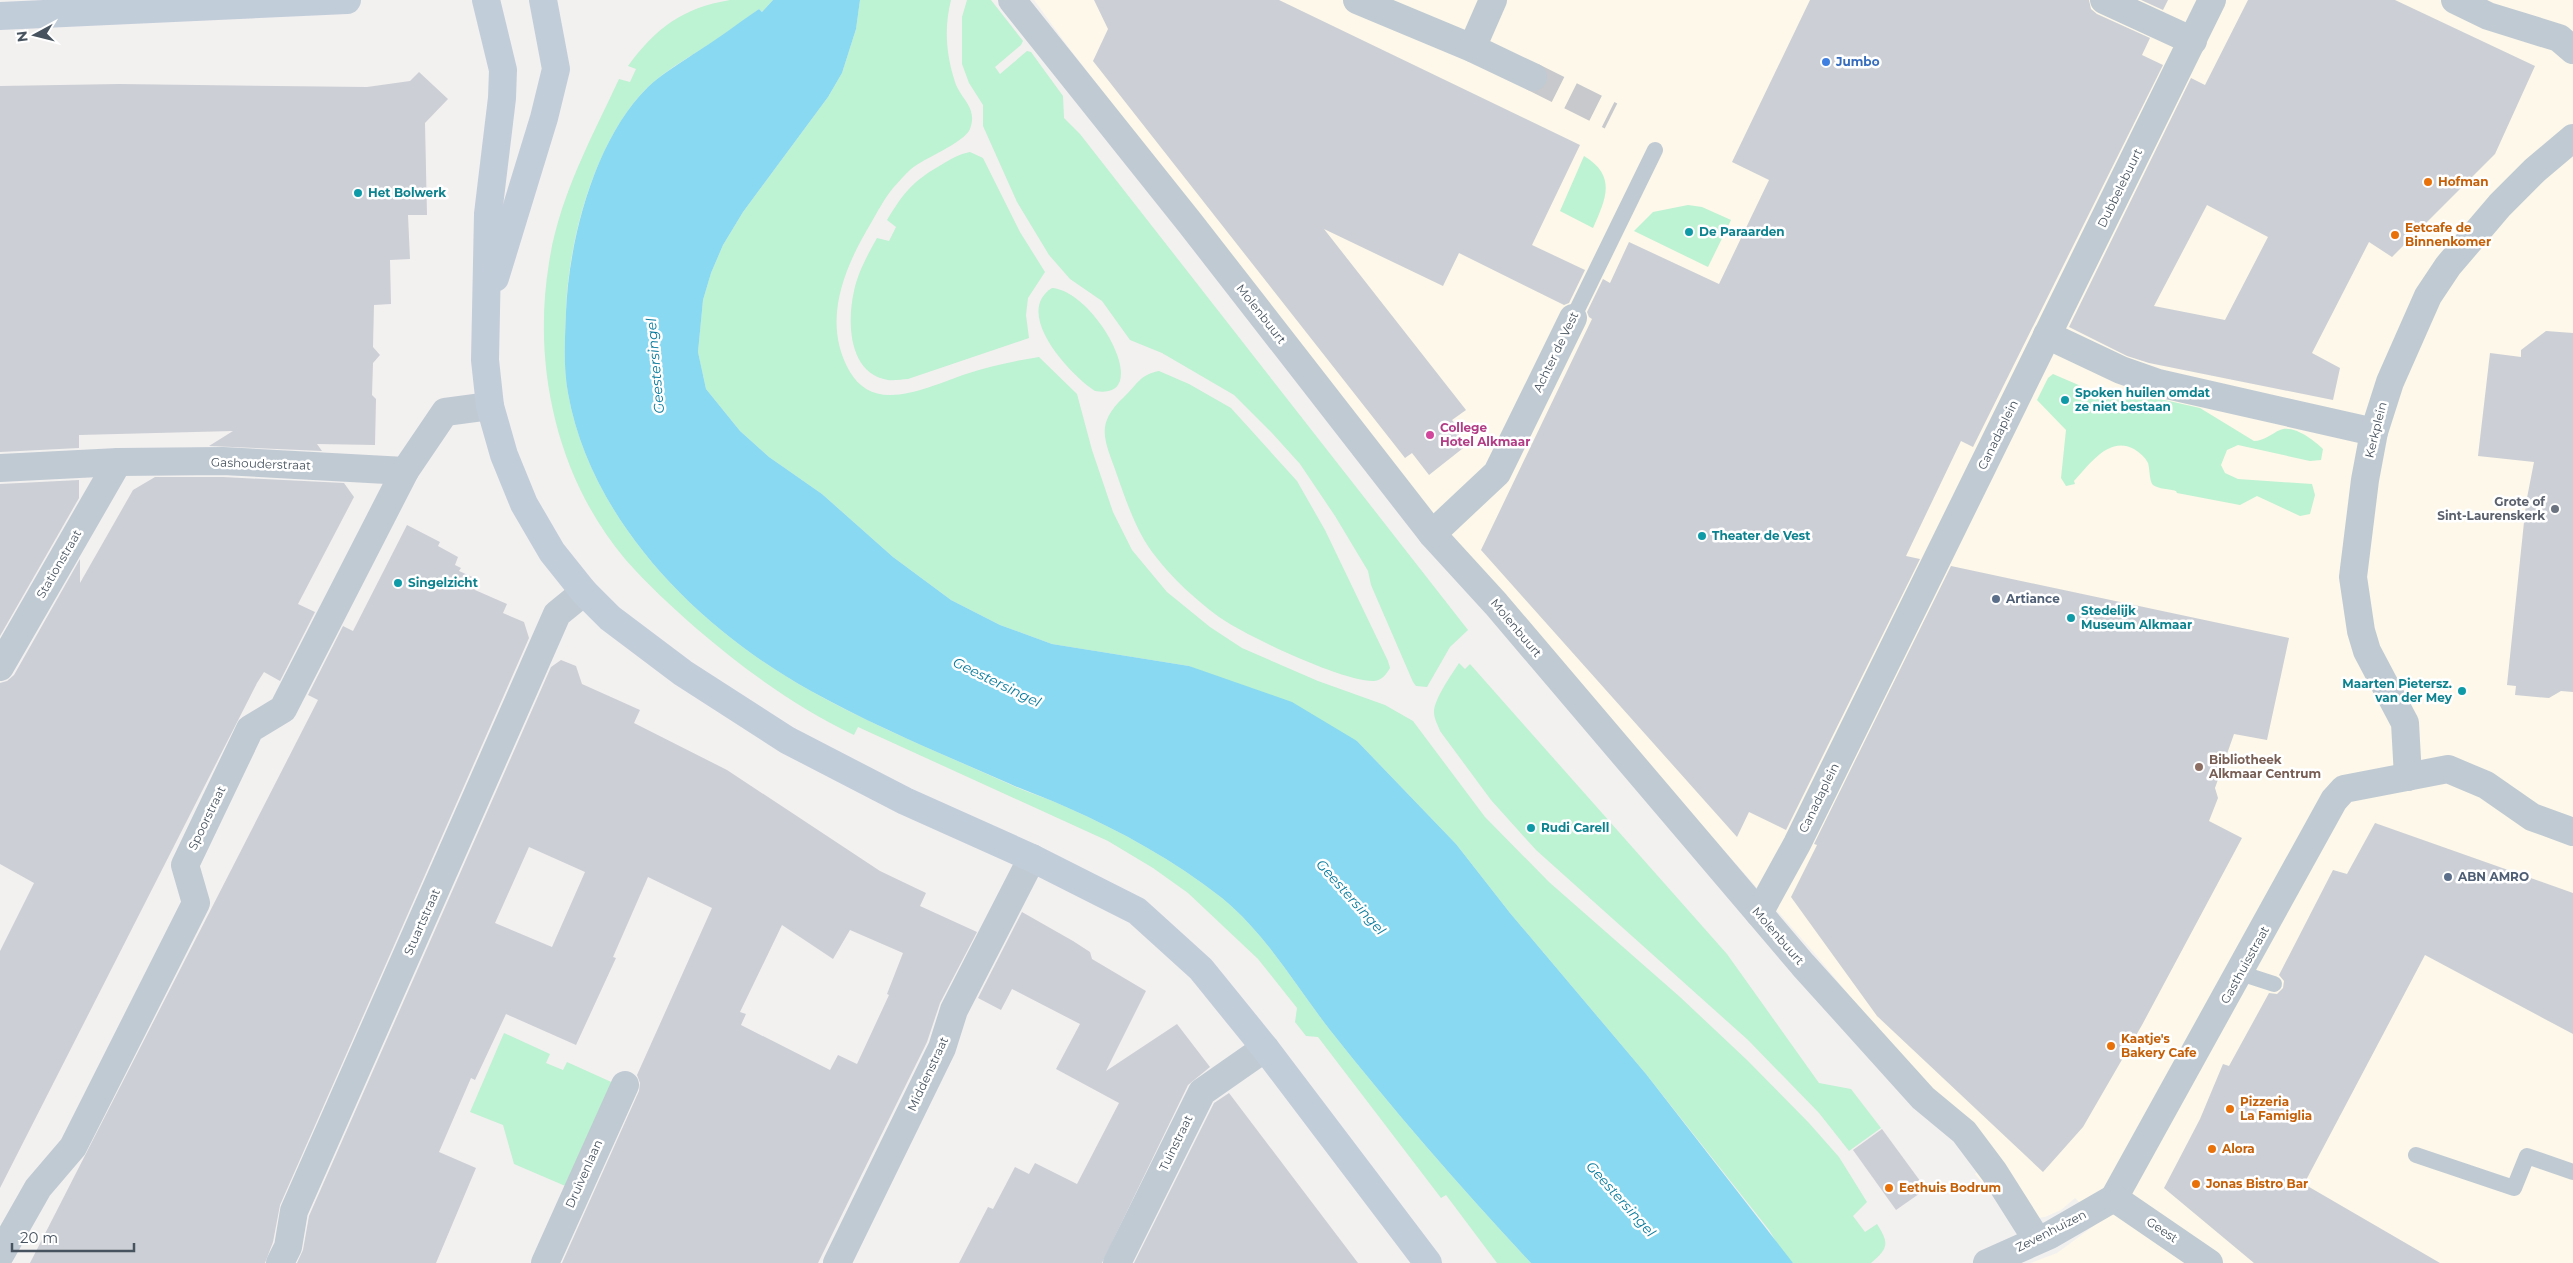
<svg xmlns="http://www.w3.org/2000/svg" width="2573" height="1263" font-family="Montserrat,sans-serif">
<rect width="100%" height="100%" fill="#f3f0f0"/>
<path fill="#fdf8ea" d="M1034 0H2573V1263H2031L2057 1253 2099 1222 2075 1198 2061 1210 2045 1217 2032 1219 2001 1206 1975 1174 1984 1165 1894 1050 1816 955 1456 545 1069 48Z"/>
<g fill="#bdf2d2">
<path d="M730 0H773L762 12 759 9C737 25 715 41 692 55 676 65 662 74 648 87 596 138 568 239 566 312 565 339 563 366 568 393 591 522 700 630 811 691 877 728 948 756 1016 787 1032 794 1050 799 1066 807 1121 831 1175 861 1222 898 1267 935 1295 985 1330 1030 1394 1111 1461 1188 1531 1263H1497L1446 1195 1441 1198 1318 1037 1306 1036 1295 1022 1297 1008 1258 959 1188 893 1153 868 1108 841 858 727 854 735C796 707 746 671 697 629 672 607 647 584 625 559 557 478 532 366 549 263 559 197 591 139 619 79L630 82 636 69 628 66C656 28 682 8 730 0Z"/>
<path d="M860 0H951C944 28 946 54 955 82 961 100 978 107 970 129 964 143 924 158 911 169 904 175 899 182 893 188 884 199 878 211 871 223 844 268 821 322 850 372 859 387 872 395 890 395 915 395 942 382 966 374 990 366 1014 361 1039 357L1077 394 1092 450 1113 512 1132 550 1167 592 1210 627 1242 648 1318 681 1385 705 1413 721 1485 817 1549 882 1680 997 1747 1060 1809 1123 1839 1157 1867 1202 1853 1216 1865 1232 1877 1224C1889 1243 1889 1248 1871 1263H1793L1783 1253 1769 1230 1646 1074 1510 913 1456 844 1357 741 1189 666 1052 644 1000 625 951 600 893 557 822 494 769 457 740 431 706 389 698 352 703 300 711 273 723 245 743 212 828 97 842 73 856 29Z"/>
<path d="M967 0H991L1023 41 1021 45 995 67 1000 74 1027 51 1031 52 1063 96 1064 118 1080 134 1468 630 1450 647 1427 687 1416 686 1413 682 1371 585 1368 571 1335 516 1300 464 1272 433 1234 395 1162 353 1130 340 1102 301 1070 279 1049 255 1017 202 983 126V105L969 83 962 64V17Z"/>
<path d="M970 152 983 158 1020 232 1045 272 1028 298 1026 315 1029 338 908 379C902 379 894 381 888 380 848 374 847 321 854 291 858 272 868 254 877 238L889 241 896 227 887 220C904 192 913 181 941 165 951 159 959 154 970 152Z"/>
<path d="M1584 156C1617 176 1606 199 1593 228L1560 211Z"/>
<path d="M1688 205 1702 207 1731 220 1708 267 1634 231 1653 212Z"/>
<path d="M1052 288C1096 291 1156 402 1095 391 1071 376 1012 313 1052 288Z"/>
<path d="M1159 371 1189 384 1231 408 1297 481 1325 530 1388 661 1390 668C1386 675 1381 681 1373 681 1342 681 1246 636 1219 617 1196 600 1173 579 1156 557 1137 534 1127 503 1117 475 1105 440 1094 425 1124 397 1138 384 1139 375 1159 371Z"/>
<path d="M2053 374 2111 399H2125L2138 394 2200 408 2254 441C2264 441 2271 434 2280 430 2293 424 2314 440 2323 449L2321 460 2310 461 2238 445 2227 450 2221 465 2225 473 2238 479 2312 484 2315 495 2310 514 2300 516 2257 496 2240 505 2177 493 2176 491C2170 489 2158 489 2153 485 2149 481 2150 469 2148 463 2145 457 2140 453 2134 449 2109 435 2089 465 2074 481L2075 484 2066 486 2061 478 2066 430 2037 400 2048 378Z"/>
<path d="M1459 663 1465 669 1470 664 1727 954 1819 1083 1851 1089 1881 1128 1849 1151 1819 1113 1748 1040 1536 850 1491 800 1440 731C1438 725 1434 719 1434 712 1434 699 1452 674 1459 663Z"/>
<path d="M504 1033 550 1054 546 1063 563 1070 567 1062 618 1085 570 1188 514 1164 503 1125 470 1112Z"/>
</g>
<path fill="#88d9f1" d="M773 0H860L856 29 842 73 828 97 743 212 723 245 711 273 703 300 698 352 706 389 740 431 769 457 822 494 893 557 951 600 1000 625 1052 644 1189 666 1292 702 1357 741 1456 844 1510 913 1646 1074 1793 1263H1531C1461 1188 1394 1111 1330 1030 1295 985 1267 935 1222 898 1175 861 1121 831 1066 807 1047 798 1027 792 1008 783 942 754 874 726 811 691 700 630 591 522 568 393 563 366 565 338 566 312 569 239 595 139 648 87 662 74 676 66 692 55 715 41 737 24 759 9L762 12Z"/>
<g fill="#cccfd5" fill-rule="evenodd">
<path d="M1094 0H1279L1580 145 1532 245 1585 270 1569 303 1564 305 1459 253 1443 286 1324 229 1466 410 1452 420 1456 425 1453 427 1467 445 1429 475 1412 453 1405 458 1093 61 1108 29Z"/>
<path d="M1810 0H2089L2091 9 2097 14 2150 38 2142 55 2163 65 1973 447 1961 441 1906 556 1920 559 1786 830 1749 812 1737 837 1481 550 1592 319 1589 317 1587 312 1603 279 1610 283 1629 242 1719 284 1769 180 1732 162Z"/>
<path d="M2141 0H2168L2163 10Z"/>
<path d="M2248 0H2395L2535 66 2495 154 2392 257 2369 242 2312 353 2340 368 2333 400 2149 363 2127 356 2069 327 2191 78 2205 85ZM2207 205 2268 237 2225 320 2154 306Z"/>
<path d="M419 72 448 99 425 123 427 215H408L410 259 390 260 391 304 374 305 373 347 380 355 373 363 372 395 376 399 375 445 317 444 322 451 209 446 233 431 79 435V448L0 452V86L119 84 367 87 410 81Z"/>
<path d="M2546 331 2573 333V692L2561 691 2549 698 2515 695 2516 686 2507 685 2526 503 2534 462 2478 456 2490 353 2521 357V350Z"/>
<path d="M155 477H223L344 483 354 497 298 604 315 612 280 681 264 672 257 683 0 1188V951L34 883 0 864V683L7 681 14 675 80 559V583L133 490Z"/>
<path d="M79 480V498L0 636V484Z"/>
<path d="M407 525 440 542 438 546 458 557 455 565 461 568 459 571 479 580 475 590 507 604 503 613 524 622 529 638 280 1205 273 1242 265 1263H30L318 700 308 695 343 626 353 631Z"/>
<path d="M1951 566 2289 638 2267 740 2234 734 2215 788 2218 798 2209 821 2242 838 2142 1025 2083 1127 2043 1172 1877 1016 1791 897 1817 845 1814 844Z"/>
<path d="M561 660 576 666 582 684 640 710 634 723 727 770 880 871 926 893 920 906 977 932 940 1003 927 1042 818 1263H562L639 1091 640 1083 637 1075 712 908 648 877 613 957 616 958 576 1045 506 1014 475 1080 471 1078 439 1152 476 1168 436 1263H297L303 1250 309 1216 551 667ZM529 847 585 872 552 947 495 923ZM782 925 833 959 850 930 903 953 887 994 889 995 857 1064 838 1055 830 1070 741 1025 746 1014 740 1012Z"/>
<path d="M2375 823 2573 893V1034L2425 955 2304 1184 2440 1263H2254L2164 1188 2200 1119 2223 1064 2229 1066 2269 993 2277 994 2283 988 2284 981 2279 975 2333 870 2347 874Z"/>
<path d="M1022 912 1073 941 1090 952 1092 959 1146 991 1106 1071 1177 1024 1210 1067 1188 1085 1102 1263H959L988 1207 993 1209 1015 1167 1029 1174 1035 1163 1077 1184 1119 1103 1056 1069 1080 1024 1012 989 1001 1010 978 998Z"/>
<path d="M1229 1093 1298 1184 1358 1263H1134L1214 1103Z"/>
<path d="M1882 1129 1926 1189 1896 1210 1853 1150Z"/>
</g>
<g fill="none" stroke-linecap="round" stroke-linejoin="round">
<path stroke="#c8c9cc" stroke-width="28" stroke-dasharray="28 14" stroke-linecap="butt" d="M1533 77 1611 116"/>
<g stroke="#c0cad3" stroke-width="16">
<path d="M1573 318 1655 150"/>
<path d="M2240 973 2274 984"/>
<path d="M2416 1155 2514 1188 2527 1156 2573 1172"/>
</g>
<g stroke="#c0cad3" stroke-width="28">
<path d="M1012 0 1190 223 1432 534 1496 604 1803 965 1923 1098 1964 1132 1994 1172 2037 1240"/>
<path d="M1357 0 1472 48 1533 77"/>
<path d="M2104 0 2193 41"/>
<path d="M2455 0 2488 16 2559 38 2573 50"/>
<path d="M1472 48 1493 0"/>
<path d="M2047 335 2121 370 2158 383 2374 432"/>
<path d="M0 468 118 462 223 461 405 471 445 412 490 406"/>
<path d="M1432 534 1497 473 1573 318"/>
<path d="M0 667 118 462"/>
<path d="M2408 777 2405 723 2367 651 2361 631 2353 577 2365 480 2374 432 2390 382 2428 296 2448 266 2500 205 2535 170 2573 138"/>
<path d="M1759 913 1797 844 2212 0"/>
<path d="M2114 1198 2334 800 2344 789 2448 769 2486 785 2532 817 2573 832"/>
<path d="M2114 1198 2209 1263"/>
<path d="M0 1255 38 1188 73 1147 196 903 185 865 250 729 283 709 405 471"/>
<path d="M280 1263 288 1247 294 1211 557 614 584 592"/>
<path d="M545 1263 625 1085"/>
<path d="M837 1263 942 1048 954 1010 1032 858"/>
<path d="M1117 1263 1202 1092 1265 1048"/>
<path d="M1987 1263 2050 1235 2114 1198"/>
</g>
<g stroke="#c2cdda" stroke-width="28">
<path d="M486 0 503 70 502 98 488 214 485 360 490 406 504 455 524 504 552 552 584 592 610 618 683 673 787 740 905 801 1032 858 1137 911 1201 969 1265 1048 1428 1263"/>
<path d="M0 16 347 0"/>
<path d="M495 278 544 118 556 69 543 0"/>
</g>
</g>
<circle fill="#3f7fe0" stroke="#fff" stroke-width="2" cx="1826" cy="62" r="5"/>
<g fill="#e8710a" stroke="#fff" stroke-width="2">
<circle cx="2428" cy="182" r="5"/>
<circle cx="2395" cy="235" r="5"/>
<circle cx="2111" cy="1046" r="5"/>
<circle cx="2230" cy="1109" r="5"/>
<circle cx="2212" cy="1149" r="5"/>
<circle cx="2196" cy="1184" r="5"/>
<circle cx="1889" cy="1188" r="5"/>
</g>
<g fill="#0f9aa8" stroke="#fff" stroke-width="2">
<circle cx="358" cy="193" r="5"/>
<circle cx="1689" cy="232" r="5"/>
<circle cx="2065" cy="400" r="5"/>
<circle cx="1702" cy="536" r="5"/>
<circle cx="398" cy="583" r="5"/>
<circle cx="2071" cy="618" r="5"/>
<circle cx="2462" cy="691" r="5"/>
<circle cx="1531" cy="828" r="5"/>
</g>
<circle fill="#d1479c" stroke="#fff" stroke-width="2" cx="1430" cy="435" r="5"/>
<circle fill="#6b7280" stroke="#fff" stroke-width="2" cx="2555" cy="509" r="5"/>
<g fill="#5c6f8a" stroke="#fff" stroke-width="2">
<circle cx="1996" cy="599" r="5"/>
<circle cx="2448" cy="877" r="5"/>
</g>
<circle fill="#8d6e63" stroke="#fff" stroke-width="2" cx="2199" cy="767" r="5"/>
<g text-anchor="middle" stroke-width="5" stroke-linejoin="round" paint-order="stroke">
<g font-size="12" font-weight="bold" fill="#366cbe" stroke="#fff" text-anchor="start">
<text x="1836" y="66">Jumbo</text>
</g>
<g font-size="12" font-weight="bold" fill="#c56008" stroke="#fff" text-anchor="start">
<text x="2438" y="186">Hofman</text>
<text x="2405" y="232">Eetcafe de<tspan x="2405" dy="14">Binnenkomer</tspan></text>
<text x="2121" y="1043">Kaatje's<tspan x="2121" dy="14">Bakery Cafe</tspan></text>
<text x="2240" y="1106">Pizzeria<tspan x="2240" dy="14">La Famiglia</tspan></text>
<text x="2222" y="1153">Alora</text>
<text x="2206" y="1188">Jonas Bistro Bar</text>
<text x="1899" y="1192">Eethuis Bodrum</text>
</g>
<g font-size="12" fill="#47535f" stroke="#fff">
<text transform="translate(2120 188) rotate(-64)" y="4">Dubbelebuurt</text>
<text transform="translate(1261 314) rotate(52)" y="4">Molenbuurt</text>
<text transform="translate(1556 352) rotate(-64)" y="4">Achter de Vest</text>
<text transform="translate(2376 430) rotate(-76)" y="4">Kerkplein</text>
<text transform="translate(1998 435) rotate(-64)" y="4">Canadaplein</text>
<text transform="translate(261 464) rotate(2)" y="4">Gashouderstraat</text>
<text transform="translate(59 564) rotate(-60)" y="4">Stationstraat</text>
<text transform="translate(1516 628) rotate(50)" y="4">Molenbuurt</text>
<text transform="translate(1819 798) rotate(-64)" y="4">Canadaplein</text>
<text transform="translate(207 818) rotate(-64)" y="4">Spoorstraat</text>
<text transform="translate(422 922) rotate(-66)" y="4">Stuartstraat</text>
<text transform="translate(1778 936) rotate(49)" y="4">Molenbuurt</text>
<text transform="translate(2245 965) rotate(-61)" y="4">Gasthuisstraat</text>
<text transform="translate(928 1074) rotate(-65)" y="4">Middenstraat</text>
<text transform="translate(1176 1143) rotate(-64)" y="4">Tuinstraat</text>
<text transform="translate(584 1174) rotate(-66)" y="4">Druivenlaan</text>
<text transform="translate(2162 1230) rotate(34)" y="4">Geest</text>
<text transform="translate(2051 1231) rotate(-27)" y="4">Zevenhuizen</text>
</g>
<g font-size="12" font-weight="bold" fill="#0d838f" stroke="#fff" text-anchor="start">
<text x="368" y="197">Het Bolwerk</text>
<text x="1699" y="236">De Paraarden</text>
<text x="2075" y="397">Spoken huilen omdat<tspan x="2075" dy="14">ze niet bestaan</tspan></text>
<text x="1712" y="540">Theater de Vest</text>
<text x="408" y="587">Singelzicht</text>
<text x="2081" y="615">Stedelijk<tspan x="2081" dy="14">Museum Alkmaar</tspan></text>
<text x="2452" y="688" text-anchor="end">Maarten Pietersz.<tspan x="2452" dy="14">van der Mey</tspan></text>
<text x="1541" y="832">Rudi Carell</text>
</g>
<g font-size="12" font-weight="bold" fill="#b23c85" stroke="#fff" text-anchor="start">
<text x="1440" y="432">College<tspan x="1440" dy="14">Hotel Alkmaar</tspan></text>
</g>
<g font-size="12" font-weight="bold" fill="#5b616d" stroke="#fff" text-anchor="end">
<text x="2545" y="506">Grote of<tspan x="2545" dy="14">Sint-Laurenskerk</tspan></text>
</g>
<g font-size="12" font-weight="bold" fill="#4e5e75" stroke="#fff" text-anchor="start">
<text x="2006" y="603">Artiance</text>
<text x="2458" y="881">ABN AMRO</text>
</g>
<g font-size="12" font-weight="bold" fill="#785e54" stroke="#fff" text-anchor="start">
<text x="2209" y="764">Bibliotheek<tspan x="2209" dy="14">Alkmaar Centrum</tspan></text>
</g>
<g font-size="14" font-style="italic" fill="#077a9c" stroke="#fff">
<text transform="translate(655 366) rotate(-95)" y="5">Geestersingel</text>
<text transform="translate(997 682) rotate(26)" y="5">Geestersingel</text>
<text transform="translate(1351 897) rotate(48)" y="5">Geestersingel</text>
<text transform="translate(1621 1199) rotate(48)" y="5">Geestersingel</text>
</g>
</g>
<g transform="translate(35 35) rotate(263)" stroke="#ffffff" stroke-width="4" paint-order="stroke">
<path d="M0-4L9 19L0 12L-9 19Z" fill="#47535f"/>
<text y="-8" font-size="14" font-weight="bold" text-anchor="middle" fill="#47535f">N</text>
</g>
<path d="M12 1243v8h122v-8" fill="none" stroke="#47535f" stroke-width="2.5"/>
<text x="20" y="1243" font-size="15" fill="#47535f" stroke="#ffffff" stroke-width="4" paint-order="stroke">20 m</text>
</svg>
